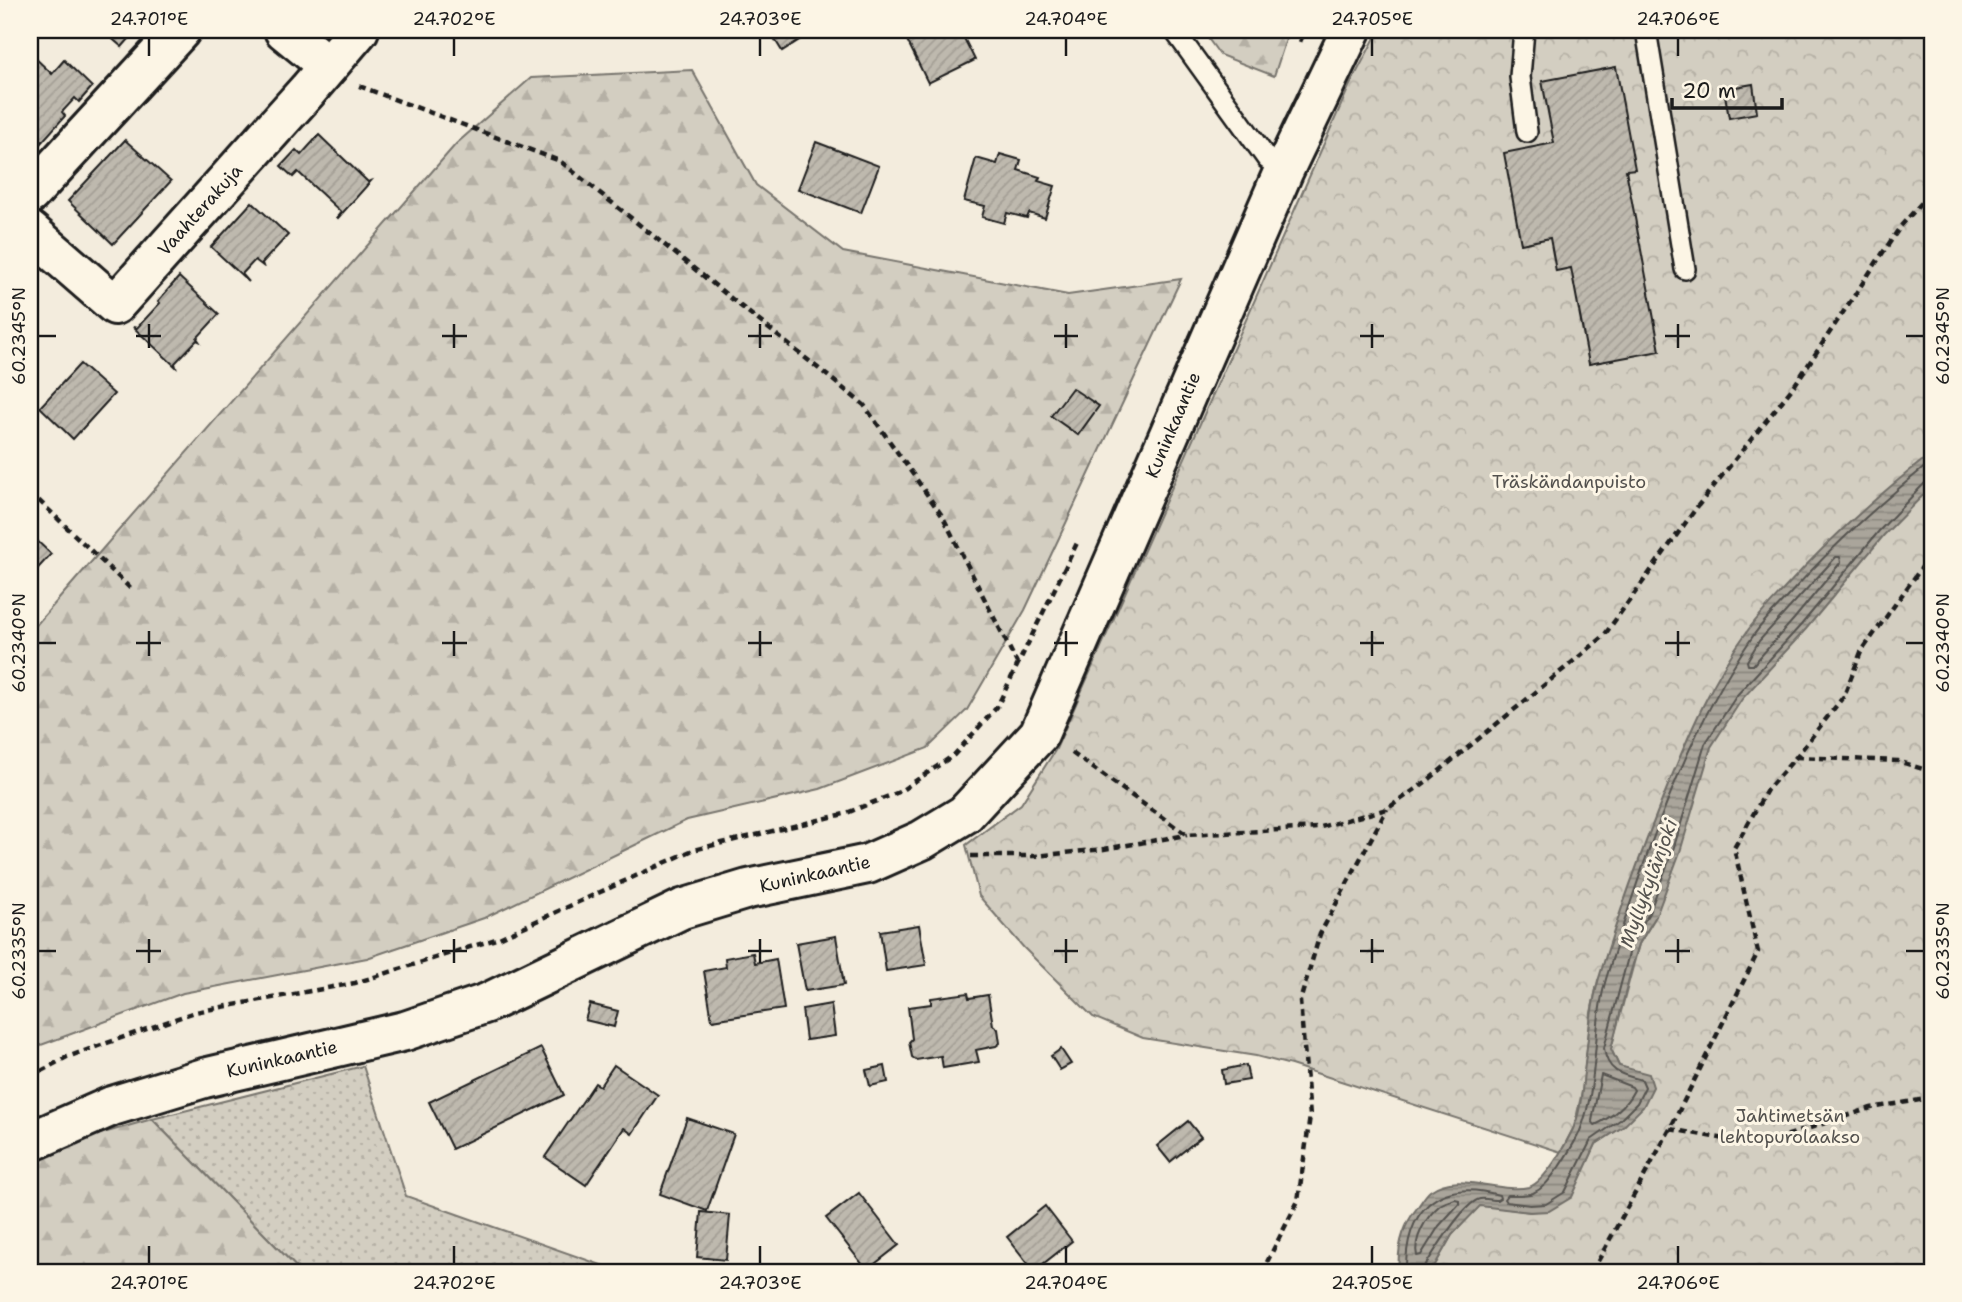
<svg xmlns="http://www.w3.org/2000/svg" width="1962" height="1302" font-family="'Shantell Sans',sans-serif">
<defs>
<pattern id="grass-dots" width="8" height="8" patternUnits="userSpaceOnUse" patternTransform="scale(1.75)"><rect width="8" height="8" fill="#d3cec1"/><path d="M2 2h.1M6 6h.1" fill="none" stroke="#b5b0a5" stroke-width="1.8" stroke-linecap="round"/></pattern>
<pattern id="forest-firs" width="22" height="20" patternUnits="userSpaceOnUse" patternTransform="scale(1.75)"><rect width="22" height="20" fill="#d3cec1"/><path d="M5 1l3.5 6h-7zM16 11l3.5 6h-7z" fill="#b5b0a5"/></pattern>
<pattern id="park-crowns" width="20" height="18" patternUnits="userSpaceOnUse" patternTransform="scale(1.75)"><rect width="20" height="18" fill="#d3cec1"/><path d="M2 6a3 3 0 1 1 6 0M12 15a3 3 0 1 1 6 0" fill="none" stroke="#b5b0a5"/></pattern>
<pattern id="water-rules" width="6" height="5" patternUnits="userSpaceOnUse" patternTransform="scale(1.75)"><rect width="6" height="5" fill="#aaa59b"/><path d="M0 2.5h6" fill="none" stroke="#8a867e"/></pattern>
<pattern id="building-hatch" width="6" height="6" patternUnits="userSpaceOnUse" patternTransform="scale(1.75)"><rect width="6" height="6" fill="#beb9ae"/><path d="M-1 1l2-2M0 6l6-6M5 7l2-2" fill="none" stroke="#a39e95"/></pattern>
</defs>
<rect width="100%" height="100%" fill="#f3ecdd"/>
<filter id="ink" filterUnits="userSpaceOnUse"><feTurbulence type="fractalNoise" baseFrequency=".0143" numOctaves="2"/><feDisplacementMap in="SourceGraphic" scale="14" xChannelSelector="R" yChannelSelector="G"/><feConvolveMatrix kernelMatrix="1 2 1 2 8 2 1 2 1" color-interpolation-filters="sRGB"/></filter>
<g filter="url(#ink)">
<path fill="url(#grass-dots)" stroke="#78756e" stroke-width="2" d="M363 1066 406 1196 621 1272H301L152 1119Z"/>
<g fill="url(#forest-firs)" stroke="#78756e" stroke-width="2">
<path d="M1202 30H1289L1274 76 1220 55Z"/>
<path d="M692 70 756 185 843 252 1068 295 1181 279 1025 610 967 710 928 748 820 789 687 820 484 918 367 958 183 993 30 1049V632L456 144 531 78Z"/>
<path d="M152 1119 301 1272H30V1162L62 1145Z"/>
</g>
<path fill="url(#park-crowns)" stroke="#78756e" stroke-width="2" d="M1379 30H1932V1265L1918 1272H1431L1452 1235 1480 1205 1530 1212 1571 1197 1596 1144 1624 1126 1631 1070 1619 1066 1611 1049 1639 944 1656 916 1598 980 1591 1013 1582 1092 1574 1127 1561 1152 1291 1065 1256 1056 1143 1038 1093 1017 1024 948 979 896 966 845 1021 804 1056 749 1349 87Z"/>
<path fill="url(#water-rules)" stroke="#716e68" stroke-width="2" d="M1932 453V486L1884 535 1806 629 1742 699 1711 747 1680 852 1656 916 1639 944 1630 974 1611 1049 1619 1066 1649 1074 1653 1087 1643 1107 1624 1126 1596 1144 1572 1197 1549 1211 1530 1212 1480 1206 1452 1235 1431 1272H1399C1397 1249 1402 1227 1417 1208 1421 1203 1425 1195 1430 1191 1458 1170 1498 1194 1529 1187 1545 1182 1566 1144 1573 1129 1581 1112 1582 1090 1584 1072 1588 1041 1590 1009 1599 978 1619 912 1643 847 1669 783 1690 732 1713 678 1746 633 1757 617 1771 603 1784 589 1829 539 1879 494 1932 453Z"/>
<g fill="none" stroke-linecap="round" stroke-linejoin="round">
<g stroke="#55534f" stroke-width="2">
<path d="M1932 461C1881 502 1832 546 1789 595 1776 609 1761 623 1751 639 1685 734 1640 869 1606 979 1592 1027 1599 1086 1580 1131 1575 1143 1566 1156 1559 1167 1551 1177 1545 1188 1533 1193 1525 1196 1515 1195 1507 1195L1504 1199 1506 1202 1530 1205 1546 1204 1565 1192 1591 1140 1620 1120 1637 1103 1645 1087 1642 1080C1621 1075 1607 1072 1604 1048L1632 942 1649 913 1673 850 1705 744 1737 695 1801 625 1879 531 1919 489 1926 482 1932 481"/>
<path d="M1836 557H1840L1841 562 1794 619 1753 665H1748L1747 661 1759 641Z"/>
<path d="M1601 1075 1632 1087 1634 1090C1626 1106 1610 1118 1595 1125L1592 1121Z"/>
<path d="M1455 1199 1459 1200V1204L1439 1226 1421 1255 1417 1256C1413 1239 1426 1217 1439 1206 1443 1202 1450 1201 1455 1199Z"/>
<path d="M1406 1272C1405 1212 1436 1177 1499 1195L1500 1198 1497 1200C1492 1200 1485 1198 1480 1199 1464 1202 1434 1252 1425 1266L1424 1272"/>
</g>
</g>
<g fill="url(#building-hatch)" stroke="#1c1c1c" stroke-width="2">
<path d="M102 30H137L122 47Z"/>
<path d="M769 30H815L782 51Z"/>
<path d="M902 30H960L975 60 928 83Z"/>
<path d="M30 53 52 74 64 60 92 87 79 102 75 98 62 112 65 116 32 153 30 151V101L36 95 30 89Z"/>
<path d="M1616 67 1635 169 1626 170 1660 351 1589 364 1571 268 1556 271 1550 238 1521 244 1504 153 1554 143 1542 81Z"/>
<path d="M1753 84 1757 113 1729 118 1724 89Z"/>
<path d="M319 135 368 182 371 181 338 218 337 217 341 212 298 172 293 177 281 166 296 150 301 155Z"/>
<path d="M125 140 171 181 113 244 68 201Z"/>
<path d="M816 142 879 166 861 213 798 189Z"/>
<path d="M1000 154 1021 160 1018 170 1040 177 1038 181 1055 186 1045 218 1029 213 1027 218 1007 213 1004 223 982 217 985 206 964 201 976 158 997 164Z"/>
<path d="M252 202 288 235 262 263 263 266 255 260 242 274 249 282 211 247Z"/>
<path d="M179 277 219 314 197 338 199 341 197 340 175 363 176 367 133 327 137 328 160 303 158 301Z"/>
<path d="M80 364 114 394 73 439 40 407Z"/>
<path d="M1072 388 1099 406 1078 435 1051 416Z"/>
<path d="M30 534 51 554 30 577Z"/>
<path d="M919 925 926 965 886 971 880 931Z"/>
<path d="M836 936 844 985 805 991 796 943Z"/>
<path d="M753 953 755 963 776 959 784 1009 712 1020 704 971 726 967 725 958Z"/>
<path d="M968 993 969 998 988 995 993 1025 998 1029 1000 1043 996 1046 976 1050 979 1062 943 1068 941 1056 916 1060 912 1057 909 1042 912 1039 908 1007 931 1004V998Z"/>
<path d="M590 1004 618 1011 614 1027 585 1020Z"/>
<path d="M831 1004 835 1036 806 1040 802 1009Z"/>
<path d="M541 1048 564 1095 452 1149 429 1102Z"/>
<path d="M1061 1049 1071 1064 1060 1070 1051 1056Z"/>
<path d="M614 1065 658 1095 632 1134 624 1128 586 1185 545 1157 595 1083 600 1086Z"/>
<path d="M1246 1065 1249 1080 1224 1084 1222 1070Z"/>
<path d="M885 1066 888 1082 870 1086 866 1070Z"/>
<path d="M687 1118 734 1134 707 1211 660 1194Z"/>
<path d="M1188 1121 1201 1137 1170 1162 1157 1146Z"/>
<path d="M859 1193 899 1245 867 1270 826 1218Z"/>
<path d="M1045 1206 1072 1241 1034 1271 1007 1237Z"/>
<path d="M701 1212 730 1215 726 1260 697 1257Z"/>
</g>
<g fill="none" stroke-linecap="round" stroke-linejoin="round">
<defs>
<g id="lane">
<path d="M1174 30 1267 159 1284 170"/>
<path d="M1524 30 1520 77 1527 132"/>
<path d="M1646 30 1685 269"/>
</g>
<g id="street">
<path d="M284 30 328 66"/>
<path d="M30 194 181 30"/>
<path d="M30 231 115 305 308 90 359 30"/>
</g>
<path id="secondary" d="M30 1142 112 1106 204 1078 405 1031 487 1003 682 909 748 889 868 864 922 840 965 814 1039 734 1284 170 1351 30"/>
</defs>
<use href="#lane" stroke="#1c1c1c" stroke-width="24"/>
<use href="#street" stroke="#1c1c1c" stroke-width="44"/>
<use href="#secondary" stroke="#1c1c1c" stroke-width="44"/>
<g stroke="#1c1c1c" stroke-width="4.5" stroke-dasharray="7 5" stroke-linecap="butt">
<path d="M1300 42 1305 30"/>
<path d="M359 86 560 161 864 405 943 517 1017 663"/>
<path d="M30 492 132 590"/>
<path d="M1072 753 1187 835 1317 828 1387 809 1427 781 1603 637 1697 507 1794 386 1900 227 1932 191"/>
<path d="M1796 757 1898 761 1932 772"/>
<path d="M971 856H1035L1104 849 1187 835"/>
<path d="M30 1077 67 1057 195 1012 355 983 499 938 693 850 844 814 899 792 954 755 997 707 1078 541"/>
<path d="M1670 1129 1758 1145 1871 1108 1932 1098"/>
<path d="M1260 1272 1265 1266 1298 1201 1310 1116 1300 1001 1320 934 1387 809"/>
<path d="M1592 1272 1670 1129 1758 952 1734 848 1767 790 1796 757 1844 696 1861 652 1932 553"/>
</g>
<use href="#lane" stroke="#fcf5e5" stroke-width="19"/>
<use href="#street" stroke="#fcf5e5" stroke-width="38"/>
<use href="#secondary" stroke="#fcf5e5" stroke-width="38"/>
</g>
</g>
<path fill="none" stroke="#1c1c1c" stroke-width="2.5" d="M149 38V56M454 38V56M760 38V56M1066 38V56M1372 38V56M1678 38V56M149 324V348M454 324V348M760 324V348M1066 324V348M1372 324V348M1678 324V348M38 336H56M136 336H161M442 336H467M748 336H772M1054 336H1078M1360 336H1384M1665 336H1690M1906 336H1924M149 631V656M454 631V656M760 631V656M1066 631V656M1372 631V656M1678 631V656M38 643H56M136 643H161M442 643H467M748 643H772M1054 643H1078M1360 643H1384M1665 643H1690M1906 643H1924M149 939V963M454 939V963M760 939V963M1066 939V963M1372 939V963M1678 939V963M38 951H56M136 951H161M442 951H467M748 951H772M1054 951H1078M1360 951H1384M1665 951H1690M1906 951H1924M149 1246V1264M454 1246V1264M760 1246V1264M1066 1246V1264M1372 1246V1264M1678 1246V1264"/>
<g text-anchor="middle" stroke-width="6" stroke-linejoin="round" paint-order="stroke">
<g font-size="18" fill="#1c1c1c" stroke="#fcf5e5">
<text transform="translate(200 210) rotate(-48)" y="6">Vaahterakuja</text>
<text transform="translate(1173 425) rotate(-67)" y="6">Kuninkaantie</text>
<text transform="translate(815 874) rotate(-13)" y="6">Kuninkaantie</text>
<text transform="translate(282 1059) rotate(-13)" y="6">Kuninkaantie</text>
</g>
<g font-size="18" fill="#53514e" stroke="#fcf5e5">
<text x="1569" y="488">Träskändanpuisto</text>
<text x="1790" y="1122">Jahtimetsän<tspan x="1790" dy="21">lehtopurolaakso</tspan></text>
</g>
<g font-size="19" font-style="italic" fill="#55534f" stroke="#fcf5e5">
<text transform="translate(1648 883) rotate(-70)" y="7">Myllykylänjoki</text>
</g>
</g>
<rect width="1962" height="1302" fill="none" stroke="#fcf5e5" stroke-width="77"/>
<path d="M1672 98v10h110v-10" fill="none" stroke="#1c1c1c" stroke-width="3.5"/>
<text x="1682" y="98" font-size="21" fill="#1c1c1c" stroke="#fcf5e5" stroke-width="5" paint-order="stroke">20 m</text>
<rect x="38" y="38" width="1886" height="1226" fill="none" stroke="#1c1c1c" stroke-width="2.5"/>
<g font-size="18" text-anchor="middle" fill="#1c1c1c">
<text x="149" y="25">24.701°E</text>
<text x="454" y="25">24.702°E</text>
<text x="760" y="25">24.703°E</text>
<text x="1066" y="25">24.704°E</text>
<text x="1372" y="25">24.705°E</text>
<text x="1678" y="25">24.706°E</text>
<text transform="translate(19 336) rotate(-90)" y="6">60.2345°N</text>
<text transform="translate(1943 336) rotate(-90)" y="6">60.2345°N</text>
<text transform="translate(19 643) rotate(-90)" y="6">60.2340°N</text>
<text transform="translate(1943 643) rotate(-90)" y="6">60.2340°N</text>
<text transform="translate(19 951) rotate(-90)" y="6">60.2335°N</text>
<text transform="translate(1943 951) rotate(-90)" y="6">60.2335°N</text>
<text x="149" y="1289">24.701°E</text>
<text x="454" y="1289">24.702°E</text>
<text x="760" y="1289">24.703°E</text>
<text x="1066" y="1289">24.704°E</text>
<text x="1372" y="1289">24.705°E</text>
<text x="1678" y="1289">24.706°E</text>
</g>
</svg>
